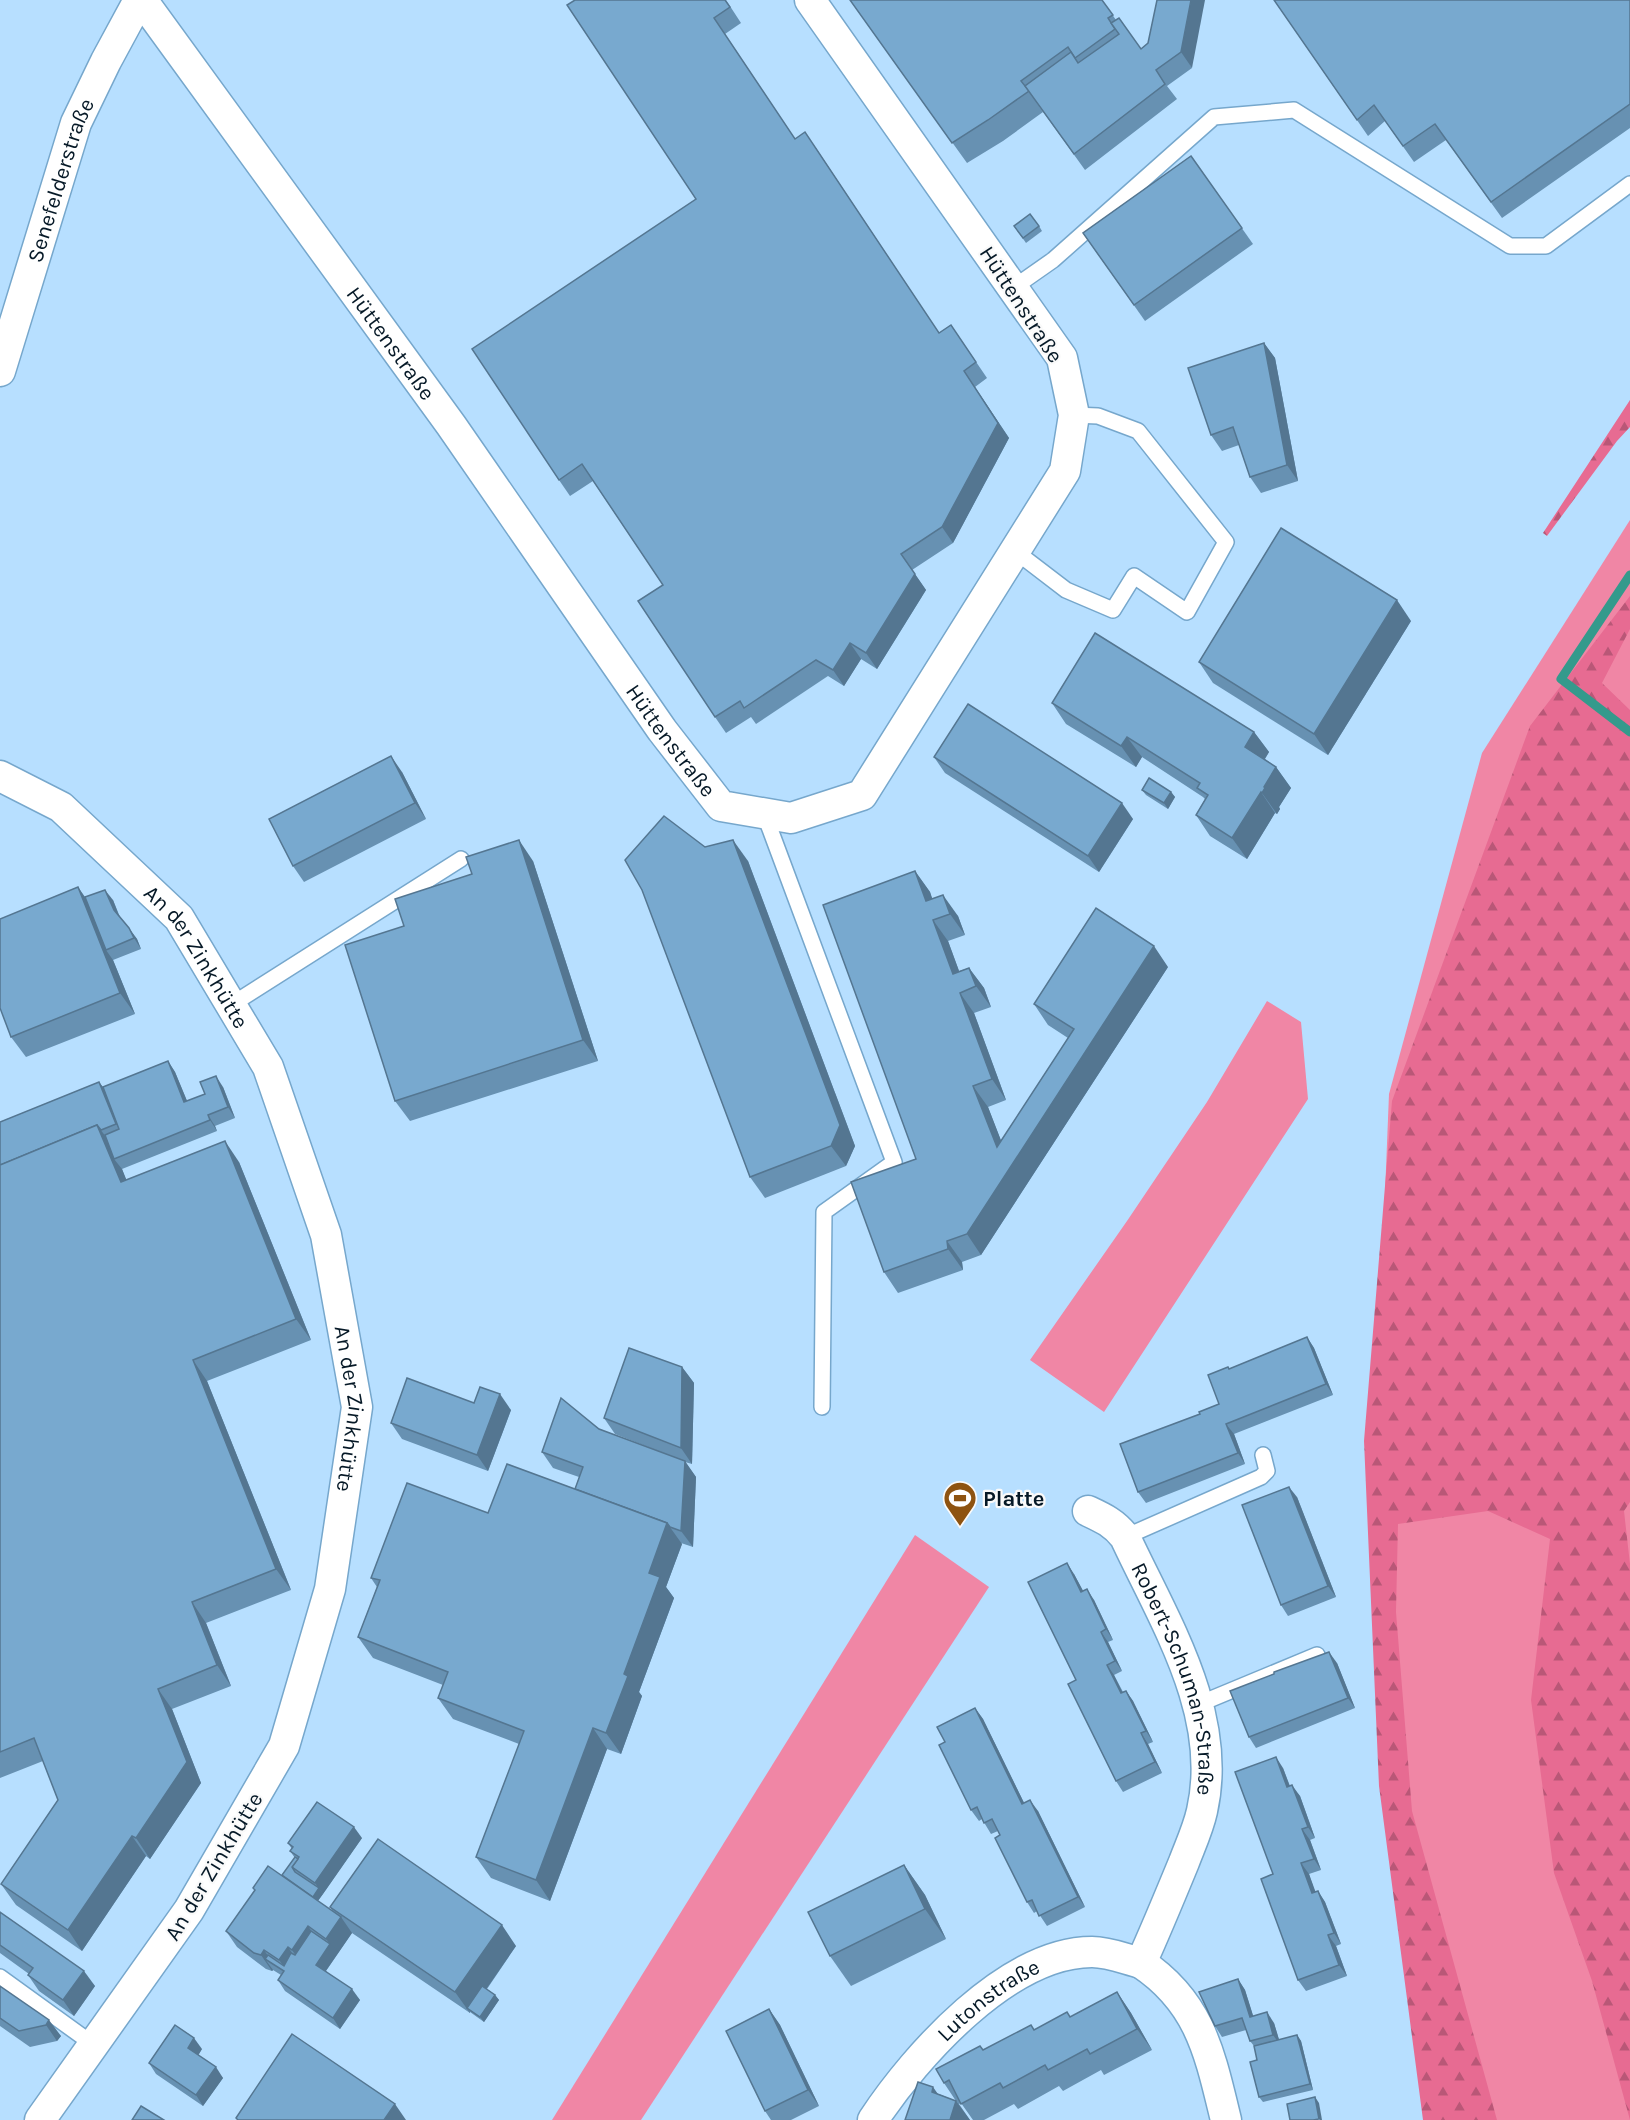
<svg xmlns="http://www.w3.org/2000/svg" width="1630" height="2120" font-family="Karla,sans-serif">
<defs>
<pattern id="forest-firs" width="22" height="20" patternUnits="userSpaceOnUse" patternTransform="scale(1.5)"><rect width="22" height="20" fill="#e76b92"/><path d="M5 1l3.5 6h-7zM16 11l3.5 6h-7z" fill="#b95777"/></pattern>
</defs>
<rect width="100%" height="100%" fill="#b7dfff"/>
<g fill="#f086a5">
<path d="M1630 520V2120H1430L1375 1441 1389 1094 1482 753Z"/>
<path d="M1267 1001 1301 1022 1308 1099 1104 1412 1030 1360 1127 1221 1207 1102Z"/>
<path d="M915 1535 989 1587 641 2120H552Z"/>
</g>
<g fill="url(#forest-firs)">
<path d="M1630 400V427L1617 441 1547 536 1543 533Z"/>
<path d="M1630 596V629L1602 683 1630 710V1502L1624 1511 1630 1564V2120L1592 1981 1554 1873 1531 1700 1550 1539 1488 1511 1398 1524 1396 1612 1412 1811 1497 2120H1423L1379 1786 1364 1441 1392 1101 1530 726Z"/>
</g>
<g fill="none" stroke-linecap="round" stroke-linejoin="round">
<path stroke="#349a8c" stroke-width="9" d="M1630 575 1561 679 1630 732"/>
<defs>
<g id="service">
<path d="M1013 288 1053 260 1214 117 1294 110 1510 246H1546L1630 184"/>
<path d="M1015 551 1066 590 1113 610 1134 576 1187 612 1226 542 1138 431 1098 416 1074 415"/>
<path d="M764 813 894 1162 824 1212 822 1407"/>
<path d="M231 1005 461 859"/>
<path d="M1125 1537 1261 1477 1267 1471 1263 1455"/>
<path d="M1199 1704 1317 1655"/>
<path d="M0 1977 94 2045"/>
</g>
<g id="minor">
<path id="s1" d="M142 0 451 425 662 730 721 806 791 818 862 795 1065 471 1074 415 1062 358 810 0"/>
<path id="s2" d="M0 371 76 123 106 61 139 0"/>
<path id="s3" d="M0 776 61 807 179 918 268 1067 326 1235 357 1407 330 1589 284 1746 189 1910 40 2120"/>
<path id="s4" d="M1088 1511C1103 1518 1114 1523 1125 1537 1164 1621 1224 1714 1202 1811 1198 1829 1190 1846 1184 1862 1170 1896 1156 1930 1141 1963 1201 2003 1210 2055 1226 2120"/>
<path id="s5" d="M873 2120C916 2055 1008 1952 1092 1952 1109 1952 1125 1959 1141 1963"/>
</g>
</defs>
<use href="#service" stroke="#76a7cc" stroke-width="18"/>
<use href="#minor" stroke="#76a7cc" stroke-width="33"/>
<use href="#service" stroke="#fff" stroke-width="15"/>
<use href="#minor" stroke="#fff" stroke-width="30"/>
</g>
<g fill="#6791b2">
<path d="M726 0 741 23 725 34 795 139 816 148 939 333 951 325 987 378 975 387 1009 438 953 543 912 570 926 590 877 669 861 659 844 686 828 676 756 724 751 717 726 733 715 717 663 585 593 481 570 496 559 480 696 199 567 5Z"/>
<path d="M850 0H1102L1116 20 1141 49 1148 43 1157 0 1192 68 1167 86 1177 99 1085 170 1036 102 1043 112 1003 141 967 163Z"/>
<path d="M1274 0H1630V128L1502 218 1446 140 1414 162 1385 121 1368 136Z"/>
<path d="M1191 156 1253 244 1145 321 1083 233Z"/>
<path d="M1014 226H1039L1042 231 1026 243Z"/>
<path d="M1264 343 1275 358 1298 481 1261 493 1250 477 1239 445 1222 451 1211 435Z"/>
<path d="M1411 621 1328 755 1213 683 1199 662Z"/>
<path d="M1052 703 1254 732 1269 752 1265 759 1276 767 1291 788 1279 807 1280 809 1277 814 1275 813 1247 859 1210 836 1196 815 1205 799 1203 797 1142 757 1136 767 1066 724Z"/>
<path d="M934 757 1133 819 1099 872 945 773Z"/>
<path d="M402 772 426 819 304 882 293 866Z"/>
<path d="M1142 790 1171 792 1175 797 1168 809 1146 795Z"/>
<path d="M705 847 748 861 855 1146 846 1166 765 1198 750 1177Z"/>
<path d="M533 861 598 1061 410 1121 395 1101 404 926Z"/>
<path d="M915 871 930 892 932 899 958 916 965 935 948 941 959 971 969 968 984 988 991 1007 974 1013 1006 1100 988 1107 1001 1141 1068 1038 1048 1025 1034 1004 1168 967 981 1255 962 1262 963 1270 898 1293 884 1272 916 1159Z"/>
<path d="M78 887 85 897 113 900 120 917 137 939 141 949 113 960 135 1014 26 1057 11 1037Z"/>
<path d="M168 1061 175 1072 187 1101 223 1087 235 1118 215 1126 217 1131 122 1169 126 1180 239 1162 311 1340 207 1381 291 1590 206 1623 231 1686 172 1709 201 1783 150 1859 146 1856 82 1951 16 1905 1 1884 58 1800 43 1761 0 1778V1122L99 1082 103 1087Z"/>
<path d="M1307 1337 1314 1348 1333 1395 1234 1434 1245 1464 1146 1503 1138 1492 1200 1414 1219 1404 1229 1369Z"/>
<path d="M682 1367 694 1383 692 1464 685 1462 696 1477 693 1547 681 1543 682 1544 666 1587 674 1598 639 1692 642 1696 621 1754 607 1749 550 1901 491 1878 476 1857 519 1744 453 1719 438 1698 443 1685 373 1658 358 1637 377 1587 371 1578 488 1513 575 1489 579 1477 553 1468 542 1452 599 1429 676 1458 615 1434 604 1418Z"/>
<path d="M474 1403 511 1410 488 1471 402 1439 391 1423Z"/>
<path d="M1297 1497 1336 1597 1288 1616 1281 1605Z"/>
<path d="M1074 1574 1083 1591 1094 1600 1113 1640 1108 1642 1122 1671 1114 1675 1123 1692 1126 1691 1133 1701 1153 1742 1148 1744 1162 1773 1123 1792 1116 1781 1076 1680Z"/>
<path d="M1337 1663 1355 1708 1256 1748 1249 1737Z"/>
<path d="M975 1708 983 1719 1024 1803 1038 1811 1085 1907 1047 1926 1037 1911 1034 1913 1027 1902 998 1831 991 1834 982 1819 979 1821 971 1810 945 1742Z"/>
<path d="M1283 1768 1290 1786 1300 1796 1315 1838 1310 1840 1321 1870 1309 1874 1315 1892 1318 1891 1325 1902 1341 1944 1336 1946 1347 1976 1306 1991 1298 1980Z"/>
<path d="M362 1838 318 1901 333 1912 330 1907 516 1946 487 1989 495 1995 499 2000 484 2022 470 2012V2013L352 1933 326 1971 360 2000 340 2029 285 1991 278 1980 281 1975 273 1970 272 1971 266 1969 237 1947 226 1931 255 1891 253 1888 282 1875 295 1858 290 1851 292 1849 288 1843Z"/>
<path d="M904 1865 925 1895 946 1939 851 1986 830 1956Z"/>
<path d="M0 1912 95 1986 74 2016 39 1991 28 1975 29 1974 0 1953Z"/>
<path d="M1238 1979 1245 1990 1253 2016 1274 2023 1279 2040 1297 2035 1301 2041 1313 2090 1263 2102 1259 2097 1257 2060 1254 2046 1250 2041 1246 2030 1222 2037 1215 2026Z"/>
<path d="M0 1986 61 2036 57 2041 30 2047 0 2026Z"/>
<path d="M1117 1992 1131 2013 1152 2050 1104 2075 1101 2070 1063 2091 1059 2086 1018 2109 1014 2104 984 2120H973L961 2103 959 2104 970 2120H905L939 2094 956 2101 944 2083 984 2050 1035 2029 1070 2017Z"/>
<path d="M769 2009 780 2025 819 2106 791 2120H771L765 2111Z"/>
<path d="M202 2049 198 2055 223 2078 203 2106 156 2074 149 2063Z"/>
</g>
<g fill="#547691">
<path d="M1191 0H1205L1192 68 1181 52Z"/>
<path d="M1264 343 1275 358 1298 481 1287 465Z"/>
<path d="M964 371 1009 438 953 543 942 527Z"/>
<path d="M915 574 926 590 877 669 866 653Z"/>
<path d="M1397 600 1411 621 1328 755 1314 734Z"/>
<path d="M850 643 861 659 844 686 833 670Z"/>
<path d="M1254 732 1269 752 1259 768 1245 747Z"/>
<path d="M1127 737 1142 757 1136 767 1121 746Z"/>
<path d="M391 756 402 772 426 819 415 803Z"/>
<path d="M1276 767 1291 788 1279 807 1280 809 1277 814 1262 793 1264 787Z"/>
<path d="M1171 792 1175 797 1168 809 1164 803Z"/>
<path d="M1261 792 1275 813 1247 859 1232 838Z"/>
<path d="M1122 803 1133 819 1099 872 1088 856Z"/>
<path d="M519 840 533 861 598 1061 583 1040Z"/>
<path d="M733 840 748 861 855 1146 846 1166 831 1146Z"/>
<path d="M915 871 930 892 939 918 926 901Z"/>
<path d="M78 887 92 908 106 950 113 960 135 1014 120 993Z"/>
<path d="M105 890 113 900 121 921 114 910Z"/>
<path d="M943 895 958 916 965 935 950 914Z"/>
<path d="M933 920 948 941 966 990 953 974Z"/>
<path d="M129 928 137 939 141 949 134 938Z"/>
<path d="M1154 946 1168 967 981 1255 967 1234 997 1147 973 1086 988 1107 1011 1166Z"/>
<path d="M969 968 984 988 991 1007 976 986Z"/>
<path d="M960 993 974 1013 1006 1100 992 1079Z"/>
<path d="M168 1061 175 1072 192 1113 184 1102Z"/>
<path d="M216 1076 223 1087 235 1118 228 1107Z"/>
<path d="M99 1082 110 1097 127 1139 116 1124Z"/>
<path d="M208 1115 215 1126 217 1131 210 1120Z"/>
<path d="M97 1125 112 1145 114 1159 122 1169 136 1203 121 1182Z"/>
<path d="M225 1141 239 1162 311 1340 296 1319Z"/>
<path d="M947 1241 962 1262 963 1270 948 1249Z"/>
<path d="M1307 1337 1314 1348 1333 1395 1326 1384Z"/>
<path d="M193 1360 207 1381 291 1590 276 1569Z"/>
<path d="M682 1367 694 1383 692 1464 681 1448Z"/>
<path d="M500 1394 511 1410 488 1471 477 1455Z"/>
<path d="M1226 1424 1234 1434 1245 1464 1238 1453Z"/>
<path d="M685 1461 696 1477 693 1547 681 1531Z"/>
<path d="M1289 1487 1297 1497 1336 1597 1328 1586Z"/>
<path d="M667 1523 682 1544 666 1587 674 1598 639 1692 642 1696 621 1754 606 1733 624 1674 649 1573Z"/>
<path d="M1067 1563 1074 1574 1089 1602 1081 1592Z"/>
<path d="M1087 1589 1094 1600 1113 1640 1106 1629Z"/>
<path d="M192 1602 206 1623 231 1686 217 1665Z"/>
<path d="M1101 1632 1108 1642 1122 1671 1115 1661Z"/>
<path d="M1329 1652 1337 1663 1355 1708 1348 1698Z"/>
<path d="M1107 1665 1114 1675 1128 1704 1121 1693Z"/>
<path d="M158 1689 172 1709 201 1783 150 1859 136 1838Z"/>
<path d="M1126 1691 1133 1701 1153 1742 1146 1731Z"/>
<path d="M975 1708 983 1719 1030 1815 1022 1804Z"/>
<path d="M593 1728 607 1749 550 1901 536 1880Z"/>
<path d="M1141 1733 1148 1744 1162 1773 1155 1762Z"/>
<path d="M1276 1757 1283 1768 1294 1798 1287 1787Z"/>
<path d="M1292 1785 1300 1796 1315 1838 1308 1827Z"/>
<path d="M1030 1800 1038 1811 1085 1907 1078 1897Z"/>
<path d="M354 1827 362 1838 323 1894 315 1883Z"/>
<path d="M1302 1829 1310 1840 1321 1870 1314 1859Z"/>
<path d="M132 1836 146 1856 82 1951 68 1930Z"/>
<path d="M1301 1863 1309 1874 1320 1904 1312 1893Z"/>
<path d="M904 1865 925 1895 946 1939 925 1909Z"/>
<path d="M319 1888 323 1894 314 1906 310 1901Z"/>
<path d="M1318 1891 1325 1902 1341 1944 1334 1933Z"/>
<path d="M341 1917 352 1933 323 1975 316 1965 330 1944 326 1939Z"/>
<path d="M502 1925 516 1946 471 2011 467 2008 470 2012V2013L455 1992Z"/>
<path d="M308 1926 319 1942 303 1966 292 1950Z"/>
<path d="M1328 1935 1336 1946 1347 1976 1339 1965Z"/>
<path d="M288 1947 299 1963 291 1976 279 1960Z"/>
<path d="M264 1950 275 1966 265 1959 273 1970 272 1971 261 1955Z"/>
<path d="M84 1971 95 1986 74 2016 63 2000Z"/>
<path d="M1238 1979 1245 1990 1257 2028 1250 2017Z"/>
<path d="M352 1989 360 2000 340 2029 333 2018Z"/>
<path d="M1117 1992 1131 2013 1152 2050 1137 2029Z"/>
<path d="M495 1995 499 2000 484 2022 480 2017Z"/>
<path d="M769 2009 780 2025 819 2106 808 2090Z"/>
<path d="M1267 2012 1274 2023 1281 2046 1273 2035Z"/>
<path d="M49 2020 61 2036 57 2041 46 2025Z"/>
<path d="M1297 2035 1301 2041 1313 2090 1310 2084Z"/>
<path d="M194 2038 202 2049 196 2059 188 2048Z"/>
<path d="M216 2067 223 2078 203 2106 196 2095Z"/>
<path d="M933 2087 952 2114 956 2101 970 2120H950L932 2092Z"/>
<path d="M1315 2097 1319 2103 1322 2120H1320L1319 2119Z"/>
<path d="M395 2104 406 2120H384Z"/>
</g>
<g fill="#78a9cf" stroke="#547691" stroke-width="1.5">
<path d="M575 0H725L730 7 714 18 795 139 805 132 939 333 951 325 976 362 964 371 998 423 942 527 901 554 915 574 866 653 850 643 833 670 816 660 744 708 740 701 715 717 638 601 663 585 582 464 559 480 472 349 696 199 567 5Z"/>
<path d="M850 0H1102L1113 15 1108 18 1115 29 1075 58 1068 47 1021 81 1029 91 988 120 952 143Z"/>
<path d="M1157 0H1191L1181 52 1156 70 1165 84 1074 154 1025 86 1071 52 1078 63 1119 34 1111 23 1119 18 1141 49 1148 43Z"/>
<path d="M1274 0H1630V104L1491 202 1435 124 1403 146 1374 105 1357 120Z"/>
<path d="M1191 156 1242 228 1134 305 1083 233Z"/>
<path d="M1030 214 1039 226 1023 238 1014 226Z"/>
<path d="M1264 343 1287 465 1250 477 1233 427 1211 435 1188 368Z"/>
<path d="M1281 528 1397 600 1314 734 1199 662Z"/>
<path d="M1095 633 1254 732 1245 747 1276 767 1264 787 1265 788 1262 793 1261 792 1232 838 1196 815 1208 795 1197 788 1200 783 1127 737 1121 746 1052 703Z"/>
<path d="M968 704 1122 803 1088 856 934 757Z"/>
<path d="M391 756 415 803 293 866 269 819Z"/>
<path d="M1149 778 1171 792 1164 803 1142 790Z"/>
<path d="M664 816 705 847 733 840 840 1125 831 1146 750 1177 642 890 625 860Z"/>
<path d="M519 840 583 1040 395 1101 345 945 404 926 395 899 472 874 466 857Z"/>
<path d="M915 871 926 901 943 895 950 914 933 920 953 974 969 968 976 986 960 993 992 1079 973 1086 997 1147 1074 1029 1034 1004 1096 908 1154 946 967 1234 947 1241 948 1249 884 1272 851 1182 916 1159 823 905Z"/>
<path d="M78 887 120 993 11 1037 0 1008V919Z"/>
<path d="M105 890 114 910 129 928 134 938 106 950 85 897Z"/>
<path d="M168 1061 184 1102 205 1094 200 1082 216 1076 228 1107 208 1115 210 1120 114 1159 105 1135 119 1129 103 1087Z"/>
<path d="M99 1082 116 1124 101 1130 97 1125 0 1165V1122Z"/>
<path d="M97 1125 121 1182 225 1141 296 1319 193 1360 276 1569 192 1602 217 1665 158 1689 187 1762 136 1838 132 1836 68 1930 1 1884 58 1800 34 1738 0 1752V1165Z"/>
<path d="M1307 1337 1326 1384 1226 1424 1238 1453 1138 1492 1120 1444 1200 1414 1199 1412 1219 1404 1208 1375 1228 1367 1229 1369Z"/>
<path d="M629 1348 682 1367 681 1448 604 1418Z"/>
<path d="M407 1378 474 1403 480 1387 500 1394 477 1455 391 1423Z"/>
<path d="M561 1398 599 1429 685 1461 681 1531 670 1527 667 1523 575 1489 583 1467 542 1452Z"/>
<path d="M507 1464 667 1523 649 1573 660 1577 624 1674 628 1676 606 1733 593 1728 536 1880 476 1857 524 1731 438 1698 448 1672 358 1637 380 1580 371 1578 407 1483 488 1513Z"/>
<path d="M1289 1487 1328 1586 1281 1605 1242 1505Z"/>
<path d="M1067 1563 1081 1592 1087 1589 1106 1629 1101 1632 1115 1661 1107 1665 1121 1693 1126 1691 1146 1731 1141 1733 1155 1762 1116 1781 1068 1684 1076 1680 1028 1582Z"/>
<path d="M1329 1652 1348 1698 1249 1737 1230 1691 1274 1674V1672Z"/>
<path d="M975 1708 1022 1804 1030 1800 1078 1897 1039 1916 1032 1900 1027 1902 995 1838 1000 1835 992 1819 984 1823 977 1807 971 1810 939 1745 945 1742 937 1727Z"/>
<path d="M1276 1757 1287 1787 1292 1785 1308 1827 1302 1829 1314 1859 1301 1863 1312 1893 1318 1891 1334 1933 1328 1935 1339 1965 1298 1980 1261 1879 1273 1874 1235 1772Z"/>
<path d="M317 1802 354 1827 315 1883 292 1867 299 1857 290 1851 293 1847 288 1843Z"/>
<path d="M378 1839 502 1925 455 1992 330 1907Z"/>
<path d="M295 1857 298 1859 292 1867 295 1872 319 1888 313 1897 282 1875Z"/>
<path d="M904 1865 925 1909 830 1956 808 1912Z"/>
<path d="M268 1866 341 1917 326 1939 308 1926 292 1950 288 1947 279 1960 264 1950 261 1955 254 1953 226 1931 255 1890 253 1888Z"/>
<path d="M0 1912 84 1971 63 2000 28 1975 33 1968 0 1945Z"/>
<path d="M311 1931 330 1944 316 1965 352 1989 333 2018 278 1980 284 1971 265 1959 268 1955 284 1966 291 1953 295 1955Z"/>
<path d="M1238 1979 1250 2017 1267 2012 1273 2035 1250 2041 1242 2018 1215 2026 1199 1992Z"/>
<path d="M0 1986 49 2020 46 2025 19 2031 0 2018Z"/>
<path d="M482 1986 495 1995 480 2017 467 2008Z"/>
<path d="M1117 1992 1137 2029 1090 2054 1087 2049 1048 2070 1045 2065 1003 2088 1000 2083 961 2104 949 2080 944 2083 936 2069 980 2046 983 2050 1031 2025 1034 2030 1067 2012 1070 2017Z"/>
<path d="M769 2009 808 2090 765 2111 726 2031Z"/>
<path d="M175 2025 194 2038 188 2048 216 2067 196 2095 149 2063Z"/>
<path d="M292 2034 395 2104 384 2120H238L236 2118Z"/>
<path d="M1297 2035 1310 2084 1259 2097 1250 2062 1257 2060 1254 2046Z"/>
<path d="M918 2082 933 2087 932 2092 956 2101 950 2120H905Z"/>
<path d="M1315 2097 1319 2119 1313 2120H1290L1287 2104Z"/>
<path d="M141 2106 164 2120H132Z"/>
</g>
<defs>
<symbol id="stadium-pin" viewBox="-11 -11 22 30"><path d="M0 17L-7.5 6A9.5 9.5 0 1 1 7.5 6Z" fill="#8e5310" stroke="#fafafa"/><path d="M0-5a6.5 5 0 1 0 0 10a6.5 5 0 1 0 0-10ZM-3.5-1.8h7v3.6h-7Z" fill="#fff"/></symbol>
</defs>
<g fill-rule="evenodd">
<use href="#stadium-pin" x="941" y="1479" width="38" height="52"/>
</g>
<g text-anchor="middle" stroke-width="4.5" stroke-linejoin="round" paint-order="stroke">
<g font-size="22" fill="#061927" stroke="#fafafa">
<text dy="8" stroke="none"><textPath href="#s2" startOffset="200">Senefelderstraße</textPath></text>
<text transform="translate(1022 304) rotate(57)" y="8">Hüttenstraße</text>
<text dy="8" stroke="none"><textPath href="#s1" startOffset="424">Hüttenstraße</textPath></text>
<text dy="8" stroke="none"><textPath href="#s1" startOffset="910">Hüttenstraße</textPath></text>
<text dy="8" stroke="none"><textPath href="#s3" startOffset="272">An der Zinkhütte</textPath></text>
<text dy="8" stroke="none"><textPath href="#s3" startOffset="758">An der Zinkhütte</textPath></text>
<text dy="8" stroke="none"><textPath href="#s4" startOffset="198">Robert-Schuman-Straße</textPath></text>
<text transform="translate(213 1866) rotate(-59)" y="8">An der Zinkhütte</text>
<text dy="8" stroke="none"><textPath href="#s5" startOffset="168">Lutonstraße</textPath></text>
</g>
<g font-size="22" font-weight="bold" fill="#061927" stroke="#fafafa" text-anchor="start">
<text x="983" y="1506">Platte</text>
</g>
</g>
</svg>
